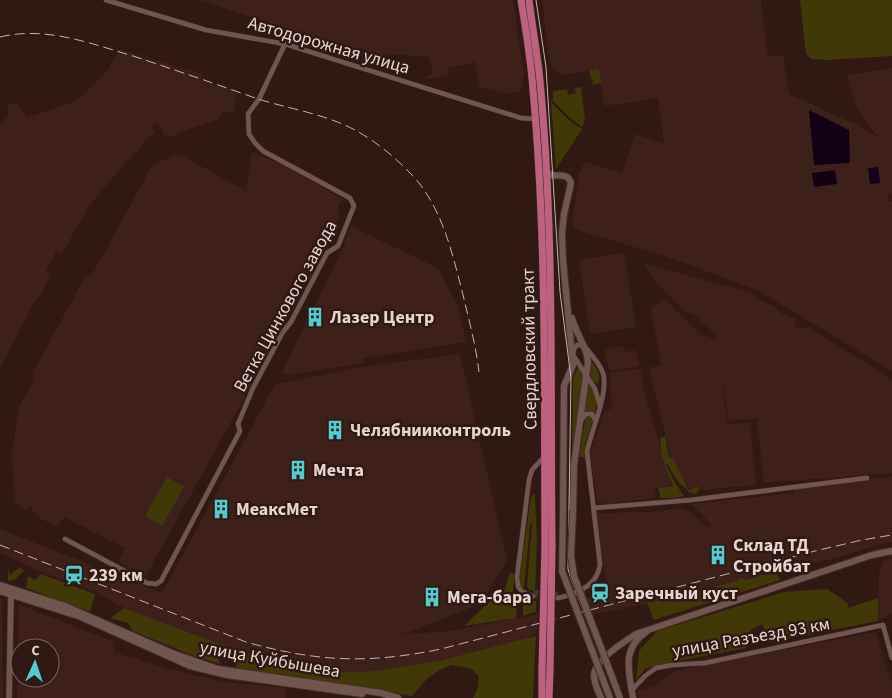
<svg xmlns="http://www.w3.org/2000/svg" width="892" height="698" font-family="'Source Sans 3',sans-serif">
<rect width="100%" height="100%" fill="#301813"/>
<g fill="#3e201a" fill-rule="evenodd">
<path d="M198 0H513L524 75 520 92 507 93 479 87 475 62 448 68 449 76 427 79V77L433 74 429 57 387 54 381 61 310 44 290 38 289 29Z"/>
<path d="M542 0H761L768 57 783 55 789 94 855 124 880 138 872 130 856 106 847 75 892 68V194L888 195 889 201H892V371L757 290 665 256 577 230 572 224 579 172 585 162 622 173 635 134 664 143 658 98 604 106 599 69 562 75 553 70 549 60Z"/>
<path d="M119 49 202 74 201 80 237 92 233 112 223 111 218 119 166 138 158 123 151 127 155 133 140 146 141 148 118 171 88 207 62 254 56 251 46 271 51 274 39 298 36 299 0 368V123L8 117V105L18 103 27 118 76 101 108 70Z"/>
<path d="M252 152 286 166 342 199 338 206V219L334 227V235L146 576 118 562 125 548 64 517 56 527 35 515 31 507 25 510 15 503 12 455 18 409 33 382V372L85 277 94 271 153 164 179 154 246 191Z"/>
<path d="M350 226 438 268 458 307 466 342 363 358V363L288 375 282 372 344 246Z"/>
<path d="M624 253 636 327 590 334 579 260Z"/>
<path d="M645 264 752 293 760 300 774 306 781 313 795 318V328L809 327 892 380V473L764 483 757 418 729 421 719 364 728 425 750 422 756 485 690 491 672 462 649 368 661 365 651 308 665 299 700 334 715 339 716 335 693 314 685 312 656 282 644 265Z"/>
<path d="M623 346 624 352 636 350 639 366 609 371 605 350Z"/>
<path d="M460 354 507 560 484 599 470 608 412 631 396 635 451 631 538 614 539 629 528 639 442 660 377 671 345 672 268 662 124 608 95 592 35 569 0 553V529L162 593 275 384 368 366Z"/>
<path d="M641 369 644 392 672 485 654 489 655 498 604 504 597 500 590 454 605 410 612 409 609 373Z"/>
<path d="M892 477V542L874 546 844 556 650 603 591 615 584 599 610 591H608L603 563 597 513 648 512 683 508 684 510H689L708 528 711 524 691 504 794 493V488L831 482Z"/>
<path d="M892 557V613L878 621 879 573 884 560Z"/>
<path d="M0 599H2L3 698H0Z"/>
<path d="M18 604 114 642V652L173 670 225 682 286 688V698H17ZM20 648H50V678H20Z"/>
<path d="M876 632 892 685V698H639L637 691 655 686 674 671Z"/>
</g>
<g fill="#413808">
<path d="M800 0H892V56L827 60 812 59 806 54Z"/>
<path d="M599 69 601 83 591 85 594 81 591 78 589 70Z"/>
<path d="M581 87 585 120 582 127 570 118 551 99H553V91L567 89 568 95 576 93 575 88Z"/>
<path d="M551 102 570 121 582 129 556 169Z"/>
<path d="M591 360C595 367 604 376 597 384 588 379 590 369 591 360Z"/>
<path d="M578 367 584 376 572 452 573 378Z"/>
<path d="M588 383C596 393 598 401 595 414L588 411 584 413Z"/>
<path d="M591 416 593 420 585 444V457H579L585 420 587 417Z"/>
<path d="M665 436 669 457 673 459 689 491 699 486 698 492 695 494 688 492 687 489 679 483 667 464 666 465 675 483 684 496 673 498H661L658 488 673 486 662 457 660 438Z"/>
<path d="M167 477 184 487 162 526 145 516Z"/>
<path d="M534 493 535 496 537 540 535 591 529 590 527 586 532 522 530 525 524 588H521L519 581 531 497Z"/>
<path d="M20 567 24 571 15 579 8 581V568L10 575Z"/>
<path d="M510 572 515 575 512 598 517 599 516 618 464 626 500 591 503 595Z"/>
<path d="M41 574 95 594 90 612 26 588 28 576 35 580Z"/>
<path d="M777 574 780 580 654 620 647 603 685 596 689 592 693 593 736 581 740 578 747 580 760 575Z"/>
<path d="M827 589 848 603V608L878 598V621L771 642 762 624 751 630 746 648 657 665 645 669 636 681 639 651 657 631 784 592Z"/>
<path d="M523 600 536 601V612L523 616Z"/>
<path d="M124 608 268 662 345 672 377 671 442 660 536 636 533 698H473L478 687 479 676 470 668 451 665 439 670 425 681 412 696 280 674 248 672 236 667 237 662 218 656 220 664 194 656 133 631 128 623 110 618Z"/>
</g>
<g fill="#120015">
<path d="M809 110 849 130 850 163 814 165Z"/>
<path d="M878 167 880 183 870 184 868 168Z"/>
<path d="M835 170 837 184 814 187 812 173Z"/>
</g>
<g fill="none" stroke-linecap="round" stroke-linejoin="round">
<g stroke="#4b342f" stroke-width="4.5" stroke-dasharray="4.5 2" stroke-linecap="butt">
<path d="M534 592 558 594"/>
<path d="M533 596 558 598"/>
</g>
<defs>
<g id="minor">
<path d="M106 0 206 30 285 44 521 118 535 119"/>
<path d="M582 419 586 414H592L595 420"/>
<path d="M594 508 691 500 867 478"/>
<path d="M65 539 147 583 156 584 161 581 240 431 238 424 253 388 283 332 291 322 327 253 338 246 354 206 350 198 263 151 255 143 249 134 248 114 259 99 285 44"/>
<path d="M533 596 521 591 518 586 517 577 529 480 532 470 544 457"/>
<path d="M558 598C577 594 598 585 600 564L587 452C591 430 609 394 603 373 600 364 591 354 585 347L582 345H577L574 349 573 355 595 389 600 406"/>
<path d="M632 690 645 676 656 668 672 665 705 663 883 625 892 658"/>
</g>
<path id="tertiary" d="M9 698 11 594"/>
<g id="secondary">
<path d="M546 171C553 181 567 169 571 183L564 214 562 233 563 260 573 365 564 386 563 509"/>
<path d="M572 318C576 334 587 346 588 362L574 465 573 510"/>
<path d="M0 585 65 606 172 653 218 669 381 693 398 698"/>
<path d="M0 591 81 617 190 666 227 675 362 694"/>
<path d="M601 698C598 691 594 683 594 675 594 661 625 641 636 634L872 555 892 551"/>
<path d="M633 698C629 672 621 649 646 632"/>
</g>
<g id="primary">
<path d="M521 0C526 30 531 60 533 90 547 242 544 394 545 546"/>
<path d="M529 0C532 24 536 48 539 71 555 229 550 388 552 546"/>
<path d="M542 698V669"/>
<path d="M549 698 550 669"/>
</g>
</defs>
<use href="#minor" stroke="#44312f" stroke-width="5.5"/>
<use href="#tertiary" stroke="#44312f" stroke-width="7"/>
<use href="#secondary" stroke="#44312f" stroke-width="8"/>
<use href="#primary" stroke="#44312f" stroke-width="8"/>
<use href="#minor" stroke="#73554f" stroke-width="4.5"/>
<use href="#tertiary" stroke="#73554f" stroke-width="5.5"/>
<use href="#secondary" stroke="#73554f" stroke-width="6"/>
<use href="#primary" stroke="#bc627f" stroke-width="7"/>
<path stroke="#c4b2ae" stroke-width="1" d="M536 0 546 67 560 292 571 378 568 569 571 579 617 698"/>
<g stroke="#c4b2ae" stroke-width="1" stroke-dasharray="10 5" stroke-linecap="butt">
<path d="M0 37C46 26 89 43 133 56 175 70 216 84 258 99 290 109 325 114 355 130 379 143 401 162 419 183 444 215 453 256 463 295 469 320 476 346 479 372"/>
<path d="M0 545 246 642C317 662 369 664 441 649L815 551 862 540 892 535"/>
</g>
<defs>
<g id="secondary-bridge">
<path d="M563 509 562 571 610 698"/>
<path d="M573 510 571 556 574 576 620 698"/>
</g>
<g id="primary-bridge">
<path d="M542 669 545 546"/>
<path d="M550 669 552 546"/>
</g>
</defs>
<use href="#secondary-bridge" stroke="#44312f" stroke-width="8" stroke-linecap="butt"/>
<use href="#primary-bridge" stroke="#44312f" stroke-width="8" stroke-linecap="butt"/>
<use href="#secondary-bridge" stroke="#73554f" stroke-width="6"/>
<use href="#primary-bridge" stroke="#bc627f" stroke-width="7"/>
</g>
<defs>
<symbol id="building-bare" viewBox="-9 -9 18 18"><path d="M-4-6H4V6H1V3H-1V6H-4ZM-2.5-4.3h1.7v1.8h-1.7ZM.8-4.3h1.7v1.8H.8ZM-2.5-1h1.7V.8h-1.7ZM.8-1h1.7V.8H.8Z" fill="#51ccd1" stroke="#301813" stroke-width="2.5" paint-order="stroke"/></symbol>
<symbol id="station-bare" viewBox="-9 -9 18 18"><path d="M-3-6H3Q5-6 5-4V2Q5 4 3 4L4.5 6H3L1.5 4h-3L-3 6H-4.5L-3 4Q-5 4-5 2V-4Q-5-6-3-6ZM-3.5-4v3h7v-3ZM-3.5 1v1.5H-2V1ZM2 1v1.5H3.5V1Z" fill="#51ccd1" stroke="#301813" stroke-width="2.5" paint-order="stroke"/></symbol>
</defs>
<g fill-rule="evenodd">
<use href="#building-bare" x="301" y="303" width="28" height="28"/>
<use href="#building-bare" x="321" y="416" width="28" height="28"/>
<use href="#building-bare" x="284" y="456" width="28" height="28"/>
<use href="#building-bare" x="207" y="495" width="28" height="28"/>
<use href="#building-bare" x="704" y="541" width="28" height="28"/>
<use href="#station-bare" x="60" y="561" width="28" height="28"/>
<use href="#station-bare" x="586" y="579" width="28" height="28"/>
<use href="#building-bare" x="418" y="583" width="28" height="28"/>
</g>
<g text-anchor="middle" stroke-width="5" stroke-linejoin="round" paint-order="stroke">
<g font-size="18" fill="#e5d4d0" stroke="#301813">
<text transform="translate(329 45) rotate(16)" y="6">Автодорожная улица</text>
<text transform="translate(285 306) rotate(-61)" y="6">Ветка Цинкового завода</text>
<text transform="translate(529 349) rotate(-91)" y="6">Свердловский тракт</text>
<text transform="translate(751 637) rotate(-10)" y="6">улица Разъезд 93 км</text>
<text transform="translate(270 659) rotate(10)" y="6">улица Куйбышева</text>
</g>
<g font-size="18" font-weight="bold" fill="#e5d4d0" stroke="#301813" text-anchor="start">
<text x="330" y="323">Лазер Центр</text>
<text x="350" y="436">Челябнииконтроль</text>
<text x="313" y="476">Мечта</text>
<text x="236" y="515">МеаксМет</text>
<text x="733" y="551">Склад ТД<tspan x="733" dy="21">Стройбат</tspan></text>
<text x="89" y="581">239 км</text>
<text x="615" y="599">Заречный куст</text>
<text x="447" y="603">Мега-бара</text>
</g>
</g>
<g transform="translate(35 663) rotate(3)"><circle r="24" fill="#301813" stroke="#78635f"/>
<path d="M0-4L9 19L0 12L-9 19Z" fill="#51ccd1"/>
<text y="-8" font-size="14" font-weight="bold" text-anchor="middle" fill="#e5d4d0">С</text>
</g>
</svg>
